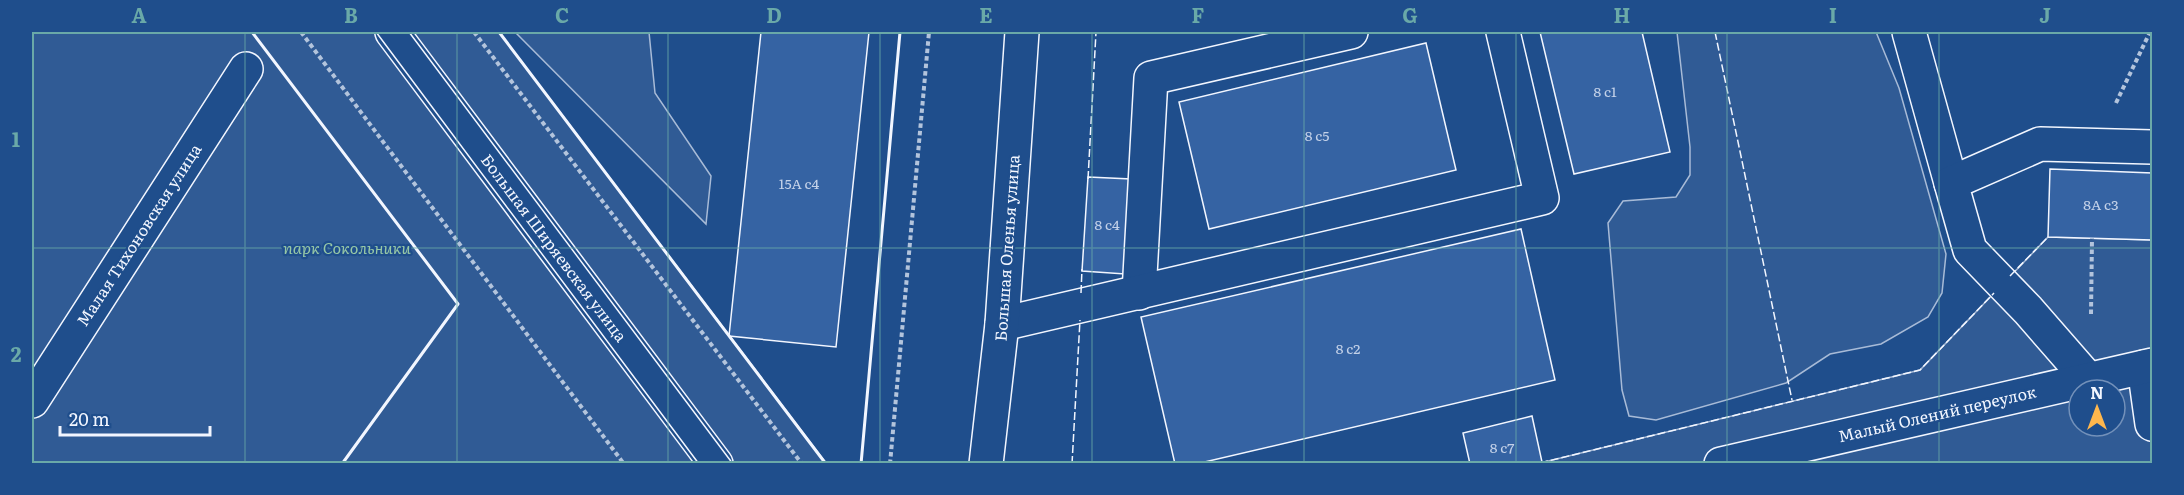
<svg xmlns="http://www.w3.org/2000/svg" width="2184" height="495" font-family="Literata,serif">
<rect width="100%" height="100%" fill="#1f4e8c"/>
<g fill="#305b95" stroke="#a8bbd7" stroke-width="1.5" fill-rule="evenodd">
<path d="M32 32H499L826 463 32 464Z"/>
<path d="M515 32H649L655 93 711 176 706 224Z"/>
<path d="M1677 32H1876L1899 88 1946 254 1942 293 1928 317 1881 344 1830 354 1786 383 1656 420 1629 416 1622 390 1608 223 1623 201 1676 197 1690 175V147Z"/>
<path d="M2048 237 2152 240V463L1536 464 1920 370ZM2079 390H2115V426H2079Z"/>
</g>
<g fill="#3563a3" stroke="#f2f6ff" stroke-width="1.5">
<path d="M761 32H869L836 347 729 336Z"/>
<path d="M1540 32H1642L1670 152 1574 174Z"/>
<path d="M1426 43 1456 170 1209 229 1179 102Z"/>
<path d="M2050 169 2152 173V240L2048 237Z"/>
<path d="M1088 177 1131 179 1125 274 1082 271Z"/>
<path d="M1521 229 1555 380 1196 464H1175L1141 317Z"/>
<path d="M1532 416 1542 462 1470 464 1463 433Z"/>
</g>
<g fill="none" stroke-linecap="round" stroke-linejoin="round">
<defs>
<g id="minor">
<path d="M392 32 716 464"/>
<path d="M1909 32 1951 183"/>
<path d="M1139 293 1151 78 1351 32"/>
<path d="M1002 324 1542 198 1503 32"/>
<path d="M2144 367 2152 424"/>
<path d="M2089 380 2028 310 1970 250 1951 183 2040 144 2152 147"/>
<path d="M32 401 246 69"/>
<path d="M986 464 1002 324 1022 32"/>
<path d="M1721 464 2152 365"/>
</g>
</defs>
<use href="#minor" stroke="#f2f6ff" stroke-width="36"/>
<g stroke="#b3c4dc" stroke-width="4" stroke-dasharray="4.5 3" stroke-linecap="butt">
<path d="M301 32 624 464"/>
<path d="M474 32 802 464"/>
<path d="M2116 103 2150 32"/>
<path d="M2091 314 2092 238"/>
<path d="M890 464 929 32"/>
</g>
<use href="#minor" stroke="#1f4e8c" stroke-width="33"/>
<g stroke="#f2f6ff" stroke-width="1.5">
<path d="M376 32 699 464"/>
<path d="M409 32 733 464"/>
</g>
<g stroke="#f2f6ff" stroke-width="1.5" stroke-dasharray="8 3" stroke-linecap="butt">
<path d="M1715 32 1792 400"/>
<path d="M1088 179 1096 32"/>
<path d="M2010 276 2048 237"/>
<path d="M1081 293 1082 269"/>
<path d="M1540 463 1920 370 1994 293"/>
<path d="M1072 464 1080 320"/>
</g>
<g stroke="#f2f6ff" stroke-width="3">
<path d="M252 32 458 304 342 464"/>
<path d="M499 32 826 464"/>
<path d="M861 464 900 32"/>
</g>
</g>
<path fill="none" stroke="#6aa9a8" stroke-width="1.5" stroke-opacity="0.55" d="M245 32V464M457 32V464M668 32V464M880 32V464M1092 32V464M1304 32V464M1516 32V464M1727 32V464M1939 32V464M32 248H2152"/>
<g text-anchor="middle" stroke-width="4.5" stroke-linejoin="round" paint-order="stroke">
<g font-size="14" fill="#c3d1e8">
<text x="1605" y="97">8 с1</text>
<text x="1317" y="141">8 с5</text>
<text x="799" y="189">15A c4</text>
<text x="2101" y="210">8А с3</text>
<text x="1107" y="230">8 с4</text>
<text x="1348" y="354">8 с2</text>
<text x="1502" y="453">8 c7</text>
</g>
<g font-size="16" fill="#f2f6ff" stroke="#1f4e8c">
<text transform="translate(139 235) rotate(-57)" y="6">Малая Тихоновская улица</text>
<text transform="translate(554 248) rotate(53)" y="6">Большая Ширяевская улица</text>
<text transform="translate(1007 248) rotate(-86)" y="6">Большая Оленья улица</text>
<text transform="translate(1937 414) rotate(-13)" y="6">Малый Олений переулок</text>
</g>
<g font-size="16" font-style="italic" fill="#97c8a6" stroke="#1f4e8c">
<text x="347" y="254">парк Сокольники</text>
</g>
</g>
<rect width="2184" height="495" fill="none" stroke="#1f4e8c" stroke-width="66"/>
<g transform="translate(2097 408)"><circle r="28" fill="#1f4e8c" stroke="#7391ba" stroke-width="1.5"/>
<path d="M0-4.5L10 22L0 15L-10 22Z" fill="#ffb74d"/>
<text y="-9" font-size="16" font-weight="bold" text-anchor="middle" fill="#f2f6ff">N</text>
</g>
<path d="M60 426v9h150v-9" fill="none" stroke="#f2f6ff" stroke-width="3"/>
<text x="69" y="426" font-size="18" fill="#f2f6ff" stroke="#1f4e8c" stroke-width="4.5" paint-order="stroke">20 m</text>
<rect x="33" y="33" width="2118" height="429" fill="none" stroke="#6aa9a8" stroke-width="2"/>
<g font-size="20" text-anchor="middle" font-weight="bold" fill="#6aa9a8">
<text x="139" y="23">A</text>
<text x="351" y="23">B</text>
<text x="562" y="23">C</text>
<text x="774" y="23">D</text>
<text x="986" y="23">E</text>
<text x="1198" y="23">F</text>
<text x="1410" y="23">G</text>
<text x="1622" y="23">H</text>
<text x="1833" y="23">I</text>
<text x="2045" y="23">J</text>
<text x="16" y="147">1</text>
<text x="16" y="362">2</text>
</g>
</svg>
